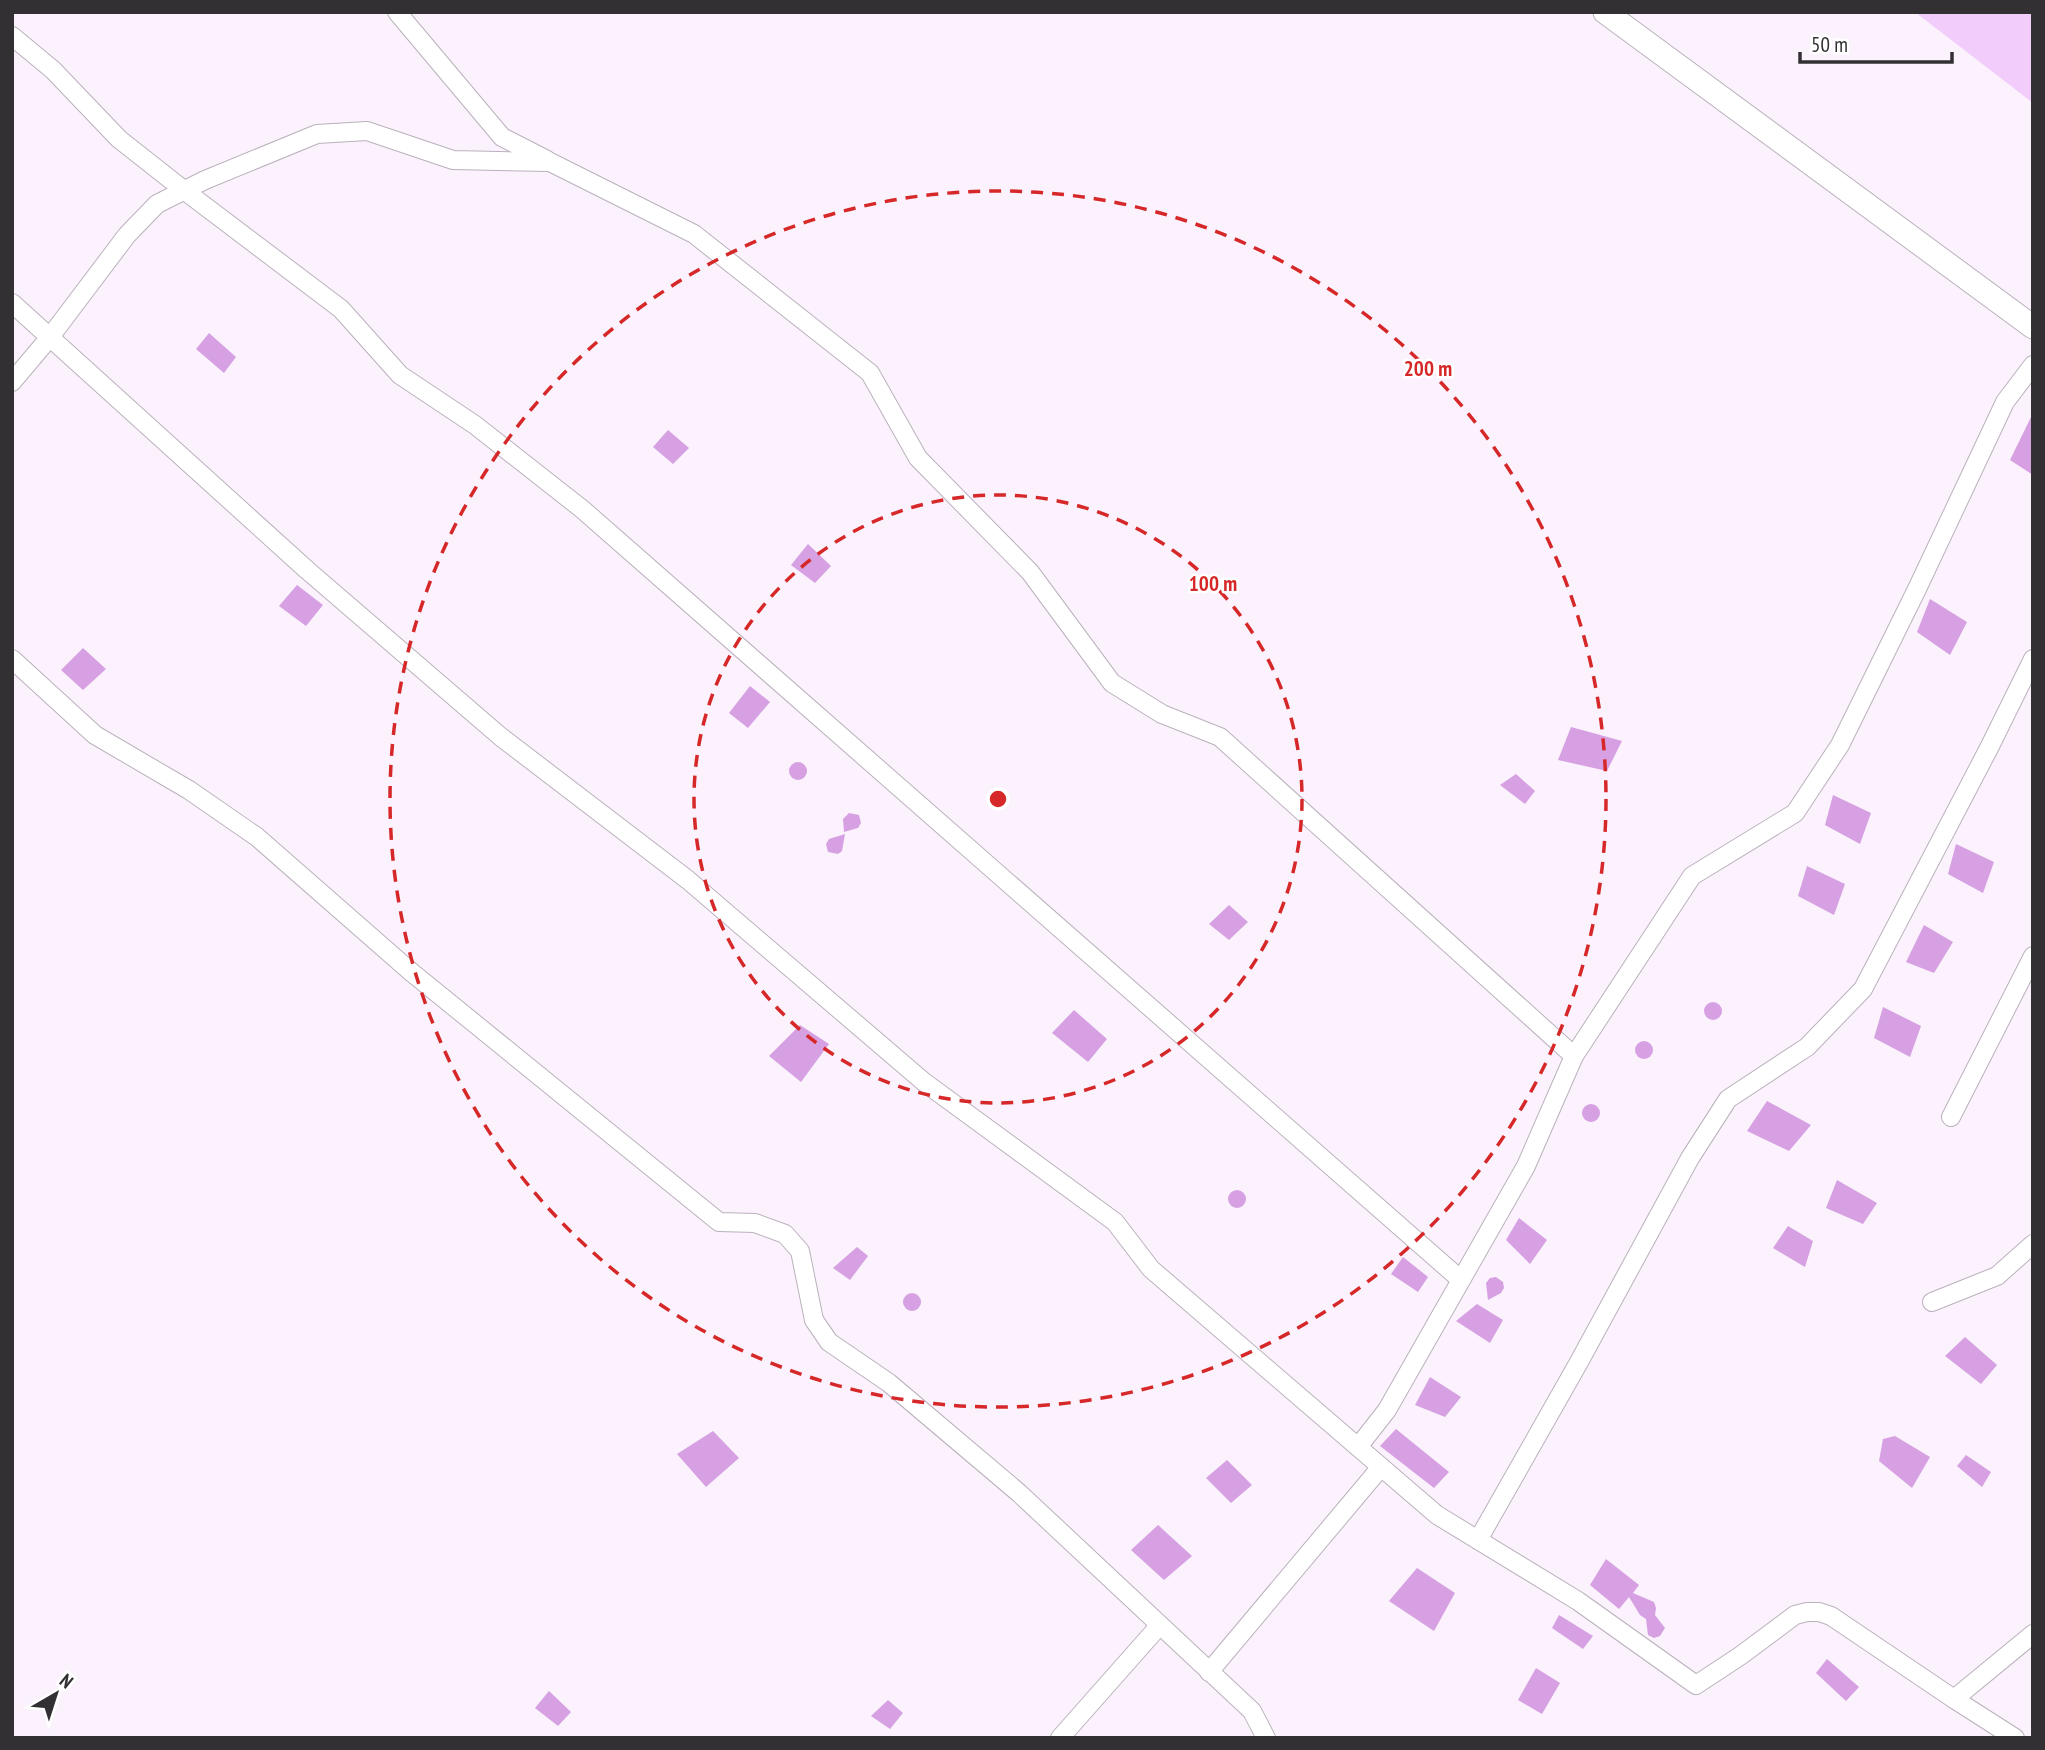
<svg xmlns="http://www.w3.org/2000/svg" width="2045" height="1750" font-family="'PT Sans Narrow',sans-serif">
<rect width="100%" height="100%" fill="#fbf2fd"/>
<path fill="#f2ccfb" d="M1915 12H2033V103Z"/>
<g fill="#d6a0e2">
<path d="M209 333 236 357 224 373 196 349Z"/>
<path d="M2033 413V475L2010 460Z"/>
<path d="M668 430 689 448 673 464 653 447Z"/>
<path d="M808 544 831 566 815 583 791 565Z"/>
<path d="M297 585 323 605 306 626 279 606Z"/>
<path d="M1930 599 1967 622 1950 655 1917 632Z"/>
<path d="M83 648 106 669 83 690 61 670Z"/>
<path d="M750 686 770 702 748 728 729 713Z"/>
<path d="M1571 727 1622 741 1607 771 1558 760Z"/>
<circle cx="798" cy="771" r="9"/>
<path d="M1516 774 1535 791 1525 804 1500 785Z"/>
<path d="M1833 795 1871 813 1860 844 1825 825Z"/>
<path d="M849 813 859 815 861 823 858 828 844 832 843 819Z"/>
<path d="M845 834 842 851 838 854 828 852 826 844 829 839Z"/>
<path d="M1956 844 1994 862 1983 893 1948 874Z"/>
<path d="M1807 866 1845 884 1834 915 1798 896Z"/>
<path d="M1229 905 1248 922 1229 940 1209 924Z"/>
<path d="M1924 925 1953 942 1934 973 1906 962Z"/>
<circle cx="1713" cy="1011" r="9"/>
<path d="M1883 1007 1921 1026 1910 1057 1874 1038Z"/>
<path d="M1074 1010 1107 1039 1088 1062 1052 1033Z"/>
<path d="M800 1025 829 1044 801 1082 769 1056Z"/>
<circle cx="1644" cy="1050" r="9"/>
<path d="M1767 1101 1811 1125 1789 1151 1747 1131Z"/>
<circle cx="1591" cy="1113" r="9"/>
<path d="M1837 1180 1877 1203 1863 1224 1826 1208Z"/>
<circle cx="1237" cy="1199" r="9"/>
<path d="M1519 1218 1547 1240 1530 1264 1506 1240Z"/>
<path d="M1788 1226 1813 1241 1805 1267 1773 1248Z"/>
<path d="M857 1247 868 1256 850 1280 833 1268Z"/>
<path d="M1403 1257 1428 1277 1418 1292 1391 1274Z"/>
<path d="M1496 1277 1503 1282 1504 1288 1501 1293 1488 1300 1486 1283 1490 1278Z"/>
<circle cx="912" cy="1302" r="9"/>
<path d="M1477 1304 1503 1320 1490 1343 1456 1321Z"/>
<path d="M1965 1337 1997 1365 1981 1384 1945 1356Z"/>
<path d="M1430 1377 1461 1397 1445 1417 1415 1405Z"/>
<path d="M1396 1429 1449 1472 1434 1488 1380 1446Z"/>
<path d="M713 1431 739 1458 706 1487 677 1454Z"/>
<path d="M1895 1436 1930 1457 1912 1488 1879 1461 1883 1439Z"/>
<path d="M1966 1455 1991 1472 1982 1487 1957 1466Z"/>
<path d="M1227 1460 1252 1485 1231 1503 1206 1478Z"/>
<path d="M1158 1525 1192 1556 1164 1580 1131 1550Z"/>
<path d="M1606 1559 1639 1585 1633 1593 1654 1602 1656 1608 1655 1615 1665 1628 1660 1636 1654 1638 1648 1635 1646 1619 1640 1615 1629 1597 1619 1609 1590 1585Z"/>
<path d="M1417 1568 1455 1593 1434 1631 1389 1601Z"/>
<path d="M1559 1615 1593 1636 1583 1649 1552 1628Z"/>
<path d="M1827 1659 1859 1687 1846 1701 1816 1673Z"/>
<path d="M1536 1668 1560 1683 1542 1714 1518 1700Z"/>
<path d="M549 1691 571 1712 558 1726 535 1708Z"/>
<path d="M888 1700 903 1713 890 1729 871 1716Z"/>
</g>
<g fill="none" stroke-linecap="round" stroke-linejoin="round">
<defs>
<g id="minor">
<path d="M397 12 502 137 547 160"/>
<path d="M12 36 53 70 119 139 185 191 341 309 400 375 475 425 582 509 1461 1280"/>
<path d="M12 303 307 570 501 737 688 880 924 1082 1115 1222 1151 1269 1437 1515 1578 1601 1696 1685 1740 1656 1795 1615 1807 1612H1819L1831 1616 1954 1699 2033 1634"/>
<path d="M12 382 50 337 127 235 157 204 205 180 317 134 367 131 453 160 550 162 694 234 870 373 918 458 1030 572 1112 683 1162 714 1220 737 1574 1056"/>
<path d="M12 659 95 735 189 790 257 837 410 971 719 1222 755 1223 785 1234 800 1251 814 1320 829 1342 889 1383 1019 1493 1252 1711 1266 1738"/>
<path d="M1951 1117 2033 956"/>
<path d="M1932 1302 1997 1276 2033 1244"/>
<path d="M1358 1447 1387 1410 1526 1166 1574 1056 1692 876 1795 813 1840 745 1917 589 2005 402 2033 365"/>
<path d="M1478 1540 1579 1362 1690 1158 1728 1099 1807 1047 1863 989 1989 748 2033 659"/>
<path d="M1209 1672 1381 1467"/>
<path d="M1954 1699 2015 1738"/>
<path d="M1060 1738 1159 1626"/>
</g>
<path id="tertiary" d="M1605 12 2033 327"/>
</defs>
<use href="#minor" stroke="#bab1bc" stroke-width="20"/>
<use href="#tertiary" stroke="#bab1bc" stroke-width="25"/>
<use href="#minor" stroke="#fff" stroke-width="18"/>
<use href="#tertiary" stroke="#fff" stroke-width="23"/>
</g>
<g fill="none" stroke="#d62828" stroke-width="3.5" stroke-dasharray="12 9">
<circle cx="998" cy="799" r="304"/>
<circle cx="998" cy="799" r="608"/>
</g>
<circle cx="998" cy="799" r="10" fill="#d62828" stroke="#fff" stroke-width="3.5"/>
<g font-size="21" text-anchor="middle" font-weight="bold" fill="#d62828" stroke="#fff" stroke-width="5" stroke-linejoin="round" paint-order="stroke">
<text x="1428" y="376">200 m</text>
<text x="1213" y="591">100 m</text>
</g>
<rect width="2045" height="1750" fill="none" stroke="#333034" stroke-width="28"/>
<g transform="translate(56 1694) rotate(39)" stroke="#ffffff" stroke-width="5" paint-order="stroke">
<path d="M0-5L12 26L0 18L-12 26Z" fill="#333034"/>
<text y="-10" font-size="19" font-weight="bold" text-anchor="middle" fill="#333034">N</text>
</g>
<path d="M1800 52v10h152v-10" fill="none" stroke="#333034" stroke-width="3.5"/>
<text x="1811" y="52" font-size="21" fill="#333034" stroke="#ffffff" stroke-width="5" paint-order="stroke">50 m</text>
</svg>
